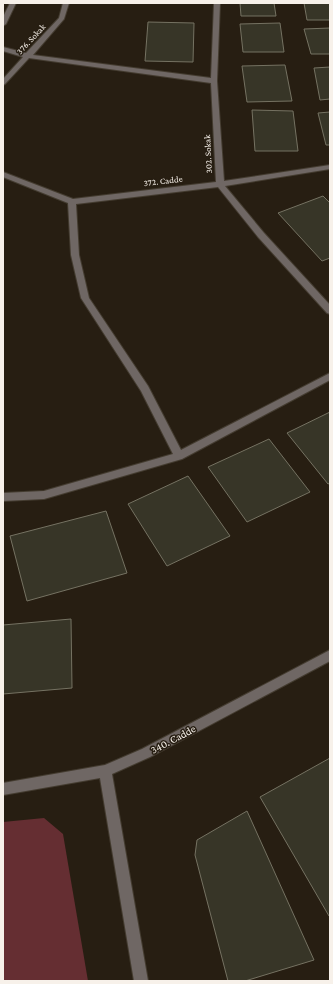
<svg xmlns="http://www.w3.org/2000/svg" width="333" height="984" font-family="'Crimson Pro',serif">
<rect width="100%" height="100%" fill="#271e12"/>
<path fill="#652e32" d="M44 818 63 834 88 981H3V822Z"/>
<g fill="#373527" stroke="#757262">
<path d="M240 3H274L276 16H241Z"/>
<path d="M304 3H330V20H307Z"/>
<path d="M148 22 194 23 193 62 145 61Z"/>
<path d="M280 23 284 52H243L240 24Z"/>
<path d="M330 28V54H311L304 29Z"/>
<path d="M285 65 292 101 247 102 242 66Z"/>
<path d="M330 67V99L320 100 314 68Z"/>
<path d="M252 110 293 111 298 151H255Z"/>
<path d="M330 112V145H326L318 113Z"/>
<path d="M323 196 330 203V258L322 261 278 213Z"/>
<path d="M330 412V483L328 484 287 433Z"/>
<path d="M269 439 310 492 247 522 208 467Z"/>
<path d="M188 476 230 536 167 566 128 504Z"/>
<path d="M106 511 127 573 27 601 10 536Z"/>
<path d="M71 619 72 688 3 694V625Z"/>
<path d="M330 758V915L329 916 260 797Z"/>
<path d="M247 811 314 960 245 981H228L195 855 197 840Z"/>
</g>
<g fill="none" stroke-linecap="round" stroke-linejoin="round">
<defs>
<g id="minor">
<path d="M10 3H16L6 24 3 26V17Z"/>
<path d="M63 3H69L64 19 33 55 211 78 214 3H220L217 81 224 181 330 165V169L225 186 264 233 330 305V314L327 313 258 237 218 187 76 204 79 255 89 298 148 386 181 450 330 373V380L182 459 44 499 3 501V493L44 491 173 454 141 391 81 298 71 255 68 203 3 177V172L73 199 216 182 211 83 29 58 5 84 3 85V79L23 57 3 51V47L26 53 59 18Z"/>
<path d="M330 650V661L150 757 112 774 148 981H134L100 778 3 795V783L105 765 142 749Z"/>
</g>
</defs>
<use href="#minor" stroke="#443c30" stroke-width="2"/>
<use href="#minor" fill="#6f6764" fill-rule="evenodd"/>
</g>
<g text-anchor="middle" stroke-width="3" stroke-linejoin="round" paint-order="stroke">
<g font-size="9" fill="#f7f1ea" stroke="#271e12">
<text transform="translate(31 39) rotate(-47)" y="3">376. Sokak</text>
<text transform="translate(208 154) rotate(-93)" y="3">302. Sokak</text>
<text transform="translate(163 181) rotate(-7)" y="3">372. Cadde</text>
</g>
<g font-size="11" fill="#f7f1ea" stroke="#271e12">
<text transform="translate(173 739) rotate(-28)" y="4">340. Cadde</text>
</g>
</g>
<rect width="333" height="984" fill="none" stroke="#f7f1ea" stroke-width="8"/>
</svg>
